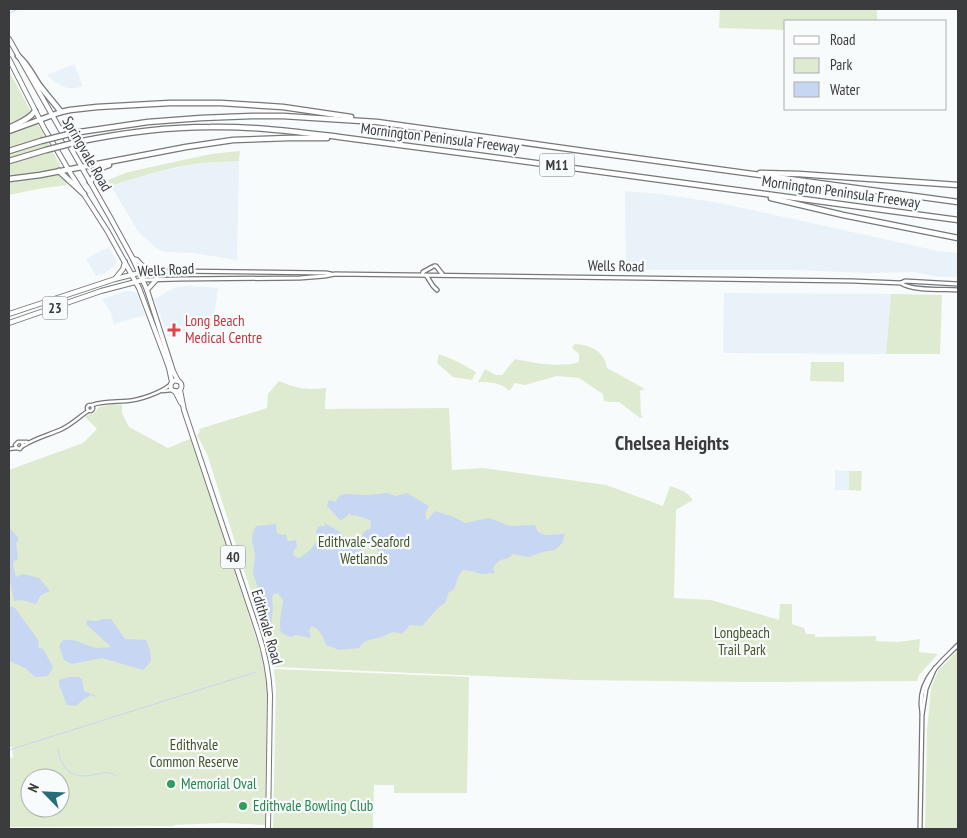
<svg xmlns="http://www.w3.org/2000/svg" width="967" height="838" font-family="'PT Sans Narrow',sans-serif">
<rect width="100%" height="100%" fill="#f8fbfc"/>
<g fill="#e9f1f9">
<path d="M74 64 83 86 76 88H67L55 82 47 75Z"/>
<path d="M239 161 237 260 193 253 168 252 162 251 155 247 138 231 111 186 136 177 166 170 201 163Z"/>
<path d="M625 191 660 194 720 203 938 251 957 253V277H937L914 272 867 273 797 270H626Z"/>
<path d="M109 248 117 261 115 265 104 274 96 276 86 259 102 250Z"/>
<path d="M189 286 218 288 214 317 205 327 192 323 185 322V333L168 337 154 299 176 287Z"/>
<path d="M127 291 134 292 137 294 145 315 114 324 111 313 102 299Z"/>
<path d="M724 293 891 294 886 354 723 353Z"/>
<path d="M835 470 849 471V490H835Z"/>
</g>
<g fill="#dfebd0" fill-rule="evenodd">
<path d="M720 9H877V21H786V30L719 28Z"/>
<path d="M9 71 60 165 67 185 38 189 9 195Z"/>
<path d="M240 151 239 161C227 162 213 162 201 163 170 167 140 176 111 186L108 180 128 172 211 154Z"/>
<path d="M891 294 942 295 940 354H886Z"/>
<path d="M575 344C590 345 605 351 607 368L645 389 640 391 641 415 643 417 640 418 619 402H609L604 401 603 394 579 378 557 376 525 385 515 383 510 390H508C500 382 489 382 478 382L485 369 496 375H502L515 359C534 363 561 368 579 362V354L572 348Z"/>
<path d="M439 354 454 360 476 372 472 380 453 377 437 363Z"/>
<path d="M811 362H844V382L810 381Z"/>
<path d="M279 381C298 389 306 390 326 388L325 409 449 408 452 470 483 468 606 485 663 506 670 486C679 489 687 491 693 500L676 510 674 598 711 600 779 620 780 604H792V624L804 628 806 634H815V637L876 636V641L898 642 920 639 919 652 938 654 919 675 917 681 744 682 576 680 275 667 207 454 197 435 200 432 199 429 267 408 268 394Z"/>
<path d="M114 404 122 405V413L129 427 168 448 192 438 262 657 267 688 265 825 223 823 175 825 174 826 10 827 9 829V756L13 759 12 747H9V470L83 443 97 429 85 417 87 415 93 414 99 407ZM30 778H60V808H30Z"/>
<path d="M849 471H862L861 491 849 490Z"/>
<path d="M958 650V829H925L927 730 931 688 938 671Z"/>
<path d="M274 669 469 677 467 793H394V785H375L374 784 373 829H273L276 690Z"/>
</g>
<g fill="#c7d6f2">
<path d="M387 493 396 496 407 493 429 506 425 514 427 521 435 511 454 517 465 523 489 518 510 526 535 525 538 532 545 535 565 534 562 543 555 550 543 552 528 557 513 554 509 558C502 559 497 561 493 568L495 573 481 574 471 571 463 570 459 575 454 589 449 592 445 603C437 607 429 619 422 626L410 625 402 634C390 630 391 634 381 637 371 641 367 637 359 648L339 650 326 645C323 637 321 630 312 626L309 630 311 638 296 635 290 637 281 633C278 623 282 611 283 600L278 593 273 594 272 599 273 608 271 626 253 573C253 567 255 562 255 557 254 542 248 541 256 526L276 524 277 533 281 535 286 534 288 541H291L296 540 297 547 294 550 293 554 296 557 300 558 312 548 318 539 316 531 319 526H326L323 522 340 532 345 538 375 560 379 562 381 558C379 546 369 546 361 539L363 533 368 529 370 530 371 525 370 520 354 515 351 516 350 513 341 521 327 506 328 501 331 500 335 502 339 496 345 494 369 495Z"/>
<path d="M9 527 19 539 16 543 18 559 14 561 13 565 16 577 23 574 39 578 50 591 41 595 36 604 22 600 14 601 9 575Z"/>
<path d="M9 606 15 608 39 641 38 647 43 649 53 667 48 676 35 677 25 668 9 661Z"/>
<path d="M103 619H111L125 639 146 640 150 650 151 661 143 670 102 658 72 664 64 660 59 646 63 640H73L96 648 111 647 86 624 87 620 96 621Z"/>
<path d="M69 677H79L82 679 84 691 96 696 95 697 91 695 84 699 76 706 67 705 59 685V680Z"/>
</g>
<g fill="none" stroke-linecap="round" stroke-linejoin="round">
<g stroke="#c7d6f2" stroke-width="1">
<path d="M10 13 18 9"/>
<path d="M9 750 256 672"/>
<path d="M58 750C62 770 72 779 93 775 98 774 104 772 109 773 111 773 115 775 116 776"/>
</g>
<defs>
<g id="tertiary">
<path d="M163 391 172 390"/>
<circle cx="90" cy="408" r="3"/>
<path d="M92 405C103 401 115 402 127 401 140 400 160 393 170 385"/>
<path d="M22 443 23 445 20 449 17 448 15 445 18 442H27"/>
<path d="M23 446C35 438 49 435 62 429 72 424 79 417 88 411"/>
<path d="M9 449 17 448"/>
</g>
<g id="secondary">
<path d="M434 266H436L443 275"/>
<path d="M139 273 172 271 326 273 331 274"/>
<path d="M422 275 423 272 432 267"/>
<path d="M426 275 433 286 437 290"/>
<path d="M143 280 180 279 300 278 325 276 335 274 853 281 901 283 905 281 958 284"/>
<path d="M901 283C910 291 945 289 958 290"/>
<path d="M922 713C916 681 938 665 958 645"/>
<path d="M920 829 922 715 926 689 935 668"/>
</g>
<g id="primary">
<path d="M9 314 115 279 139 273"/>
<path d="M9 323 101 291 143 280"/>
</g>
<g id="trunk">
<path d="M9 39 110 217 133 259 147 290 173 371 178 381"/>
<path d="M9 59 44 128 71 174 108 232 139 288 165 357 169 368 172 382"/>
<path d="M133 259 137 260 148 272"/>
<path d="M115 279 123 269 125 262"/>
<path d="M147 290 157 279"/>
<circle cx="176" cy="386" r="5.5"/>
<path d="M180 390 184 410 258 632C265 653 269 673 270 695L268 829"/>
<path d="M175 391 181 403"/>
</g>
<g id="motorway">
<path d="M18 56C28 64 33 76 40 86 47 95 54 103 61 112"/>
<path d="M9 128C18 123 29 120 35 111"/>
<path d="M9 131 61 112 70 110 97 107 170 103H221L283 107 351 117"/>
<path d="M73 133 148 122 201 118 252 116H283L377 122 584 151 958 202"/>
<path d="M77 142C121 133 165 127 210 127 253 126 296 132 339 137 385 143 430 149 476 155 637 176 797 199 958 220"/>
<path d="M9 151 41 141"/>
<path d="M9 161 46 150"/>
<path d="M59 171 84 194"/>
<path d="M760 173 799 174 958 185"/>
<path d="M9 179 40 175 186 147 233 140 289 138H327"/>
<path d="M90 182C95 175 99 167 109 165"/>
<path d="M771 198 843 215 958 238"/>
</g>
</defs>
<use href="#tertiary" stroke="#757779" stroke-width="5"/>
<use href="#secondary" stroke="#757779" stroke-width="5.5"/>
<use href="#primary" stroke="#757779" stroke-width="6"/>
<use href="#trunk" stroke="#757779" stroke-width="6"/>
<use href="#motorway" stroke="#757779" stroke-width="7"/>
<use href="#tertiary" stroke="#fff" stroke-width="2.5"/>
<use href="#secondary" stroke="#fff" stroke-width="3"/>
<use href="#primary" stroke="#fff" stroke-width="4"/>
<use href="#trunk" stroke="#fff" stroke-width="4"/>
<use href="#motorway" stroke="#fff" stroke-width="4.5"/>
<defs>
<g id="motorway-bridge">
<path d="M41 141 73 133"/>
<path d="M46 150 77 142"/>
</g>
</defs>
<use href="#motorway-bridge" stroke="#757779" stroke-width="7" stroke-linecap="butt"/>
<use href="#motorway-bridge" stroke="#fff" stroke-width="4.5"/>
</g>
<path fill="#e0444e" stroke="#f8fbfc" stroke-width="2" d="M171.5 322.5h5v5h5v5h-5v5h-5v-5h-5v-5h5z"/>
<g fill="#2e9e5b" stroke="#f8fbfc" stroke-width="2">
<circle cx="171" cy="784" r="5"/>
<circle cx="243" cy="806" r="5"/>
</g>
<g text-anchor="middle" stroke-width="4.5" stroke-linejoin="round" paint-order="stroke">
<g fill="#f8fbfc" stroke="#747576" stroke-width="1">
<rect x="539.5" y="153.5" width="35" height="23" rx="4"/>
<rect x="42.5" y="296.5" width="25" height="23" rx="4"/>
<rect x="220.5" y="545.5" width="25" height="23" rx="4"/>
</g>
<g font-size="14" font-weight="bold" fill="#3b3c3d">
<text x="557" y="170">M11</text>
<text x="55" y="313">23</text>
<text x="233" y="562">40</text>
</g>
<g font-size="15" fill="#3b3c3d" stroke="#f8fbfc">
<text transform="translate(440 138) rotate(7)" y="5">Mornington Peninsula Freeway</text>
<text transform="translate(87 154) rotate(60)" y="5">Springvale Road</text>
<text transform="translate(841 192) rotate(8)" y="5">Mornington Peninsula Freeway</text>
<text transform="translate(616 266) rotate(1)" y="5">Wells Road</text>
<text transform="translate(166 270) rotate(-3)" y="5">Wells Road</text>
<text transform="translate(267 627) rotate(74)" y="5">Edithvale Road</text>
</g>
<g font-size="15" fill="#be3a42" stroke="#f8fbfc" text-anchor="start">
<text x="185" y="326">Long Beach<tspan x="185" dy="17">Medical Centre</tspan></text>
</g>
<g font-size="15" fill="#445528" stroke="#f8fbfc">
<text x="364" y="547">Edithvale-Seaford<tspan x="364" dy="17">Wetlands</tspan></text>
<text x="742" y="638">Longbeach<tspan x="742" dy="17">Trail Park</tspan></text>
<text x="194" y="750">Edithvale<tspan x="194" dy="17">Common Reserve</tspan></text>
</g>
<g font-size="15" fill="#27864d" stroke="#f8fbfc" text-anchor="start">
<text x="181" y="789">Memorial Oval</text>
<text x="253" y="811">Edithvale Bowling Club</text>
</g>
<g font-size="20" font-weight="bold" fill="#3b3c3d" stroke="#f8fbfc">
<text x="672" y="450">Chelsea Heights</text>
</g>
</g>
<rect width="967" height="838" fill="none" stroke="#3b3c3d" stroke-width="20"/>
<rect x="784" y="20" width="162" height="90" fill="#f8fbfc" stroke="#acafb0"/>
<rect x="794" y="36" width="25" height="8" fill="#ffffff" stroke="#acafb0"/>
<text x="830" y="45" font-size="15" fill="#3b3c3d">Road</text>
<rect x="794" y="58" width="25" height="15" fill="#dfebd0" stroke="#acafb0"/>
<text x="830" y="70" font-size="15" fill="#3b3c3d">Park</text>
<rect x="794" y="82" width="25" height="15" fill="#c7d6f2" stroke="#acafb0"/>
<text x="830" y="95" font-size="15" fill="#3b3c3d">Water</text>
<g transform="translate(45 793) rotate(294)"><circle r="24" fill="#f8fbfc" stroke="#acafb0"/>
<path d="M0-4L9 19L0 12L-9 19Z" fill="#266c7b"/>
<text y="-8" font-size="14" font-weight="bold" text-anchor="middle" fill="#3b3c3d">N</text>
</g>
</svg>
